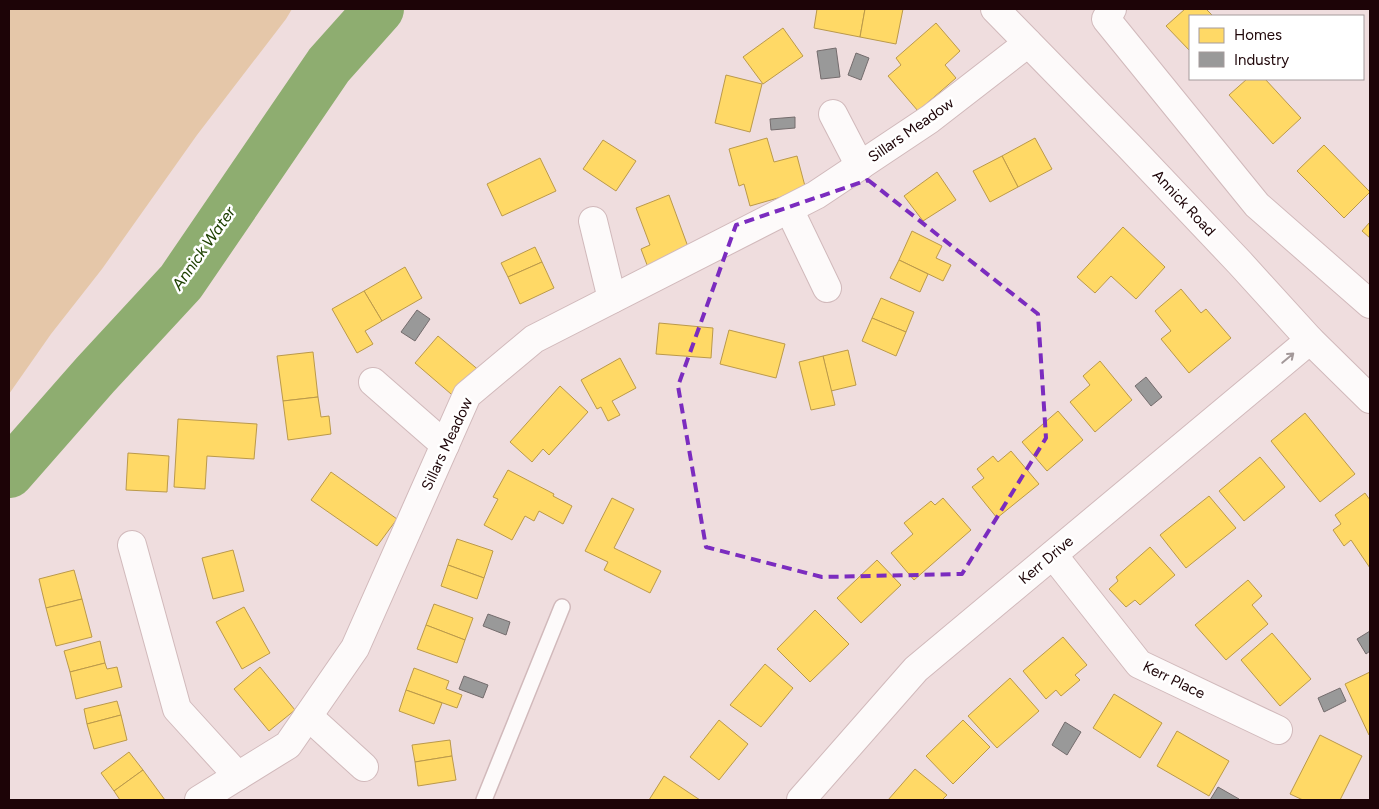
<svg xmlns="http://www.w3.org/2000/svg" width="1379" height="809" font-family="Figtree,sans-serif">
<rect width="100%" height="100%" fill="#efddde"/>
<path fill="#e5c7a9" d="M9 9H292L286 19 197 135 102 269 51 334 9 394Z"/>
<g fill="#ffd966" stroke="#bb994a">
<path d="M817 9H865L860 37 814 28Z"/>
<path d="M865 9H903L896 44 860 37Z"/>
<path d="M1185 9H1206L1213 16H1190V51L1166 26Z"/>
<path d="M936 23 960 51 945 65 956 78 918 111 888 76 901 65 896 58Z"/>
<path d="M783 28 803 56 763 84 743 57Z"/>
<path d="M726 75 762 84 750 132 715 123Z"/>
<path d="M1247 79H1265L1301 118 1273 144 1229 95Z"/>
<path d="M767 138 774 162 797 156 806 190 750 206 744 184 739 186 729 149Z"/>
<path d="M1035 138 1052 169 1018 187 1002 156Z"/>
<path d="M603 140 636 161 616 191 583 169Z"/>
<path d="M1324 145 1370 192 1344 218 1297 171Z"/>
<path d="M1002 156 1018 187 990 202 973 171Z"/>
<path d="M540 158 556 191 502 216 487 184Z"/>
<path d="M937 172 956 200 923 221 904 196Z"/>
<path d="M669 195 691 255 649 270 641 249 650 245 636 208Z"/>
<path d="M1370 222V238L1362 231Z"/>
<path d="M1123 227 1165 267 1136 299 1111 276 1095 293 1077 277Z"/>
<path d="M912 231 942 246 936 258 951 265 943 281 899 260Z"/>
<path d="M535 247 542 262 508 277 501 263Z"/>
<path d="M899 260 928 274 920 292 890 278Z"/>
<path d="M542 262 554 288 520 304 508 277Z"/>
<path d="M405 267 422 298 382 321 364 291Z"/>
<path d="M1181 289 1201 313 1206 309 1231 338 1189 373 1161 339 1171 331 1155 311Z"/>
<path d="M364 291 382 321 365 331 373 344 357 353 332 309Z"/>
<path d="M881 298 914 312 906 332 872 318Z"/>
<path d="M872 318 906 332 896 356 862 341Z"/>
<path d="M659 323 713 328 711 358 656 354Z"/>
<path d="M729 330 785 344 776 378 720 364Z"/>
<path d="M438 336 481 372 458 400 415 363Z"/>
<path d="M848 350 856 385 831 391 823 356Z"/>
<path d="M313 352 318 397 283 401 277 356Z"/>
<path d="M823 356 835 405 811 410 799 362Z"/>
<path d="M620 358 636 388 612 401 620 415 608 421 601 407 597 409 581 380Z"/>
<path d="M1100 361 1132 400 1095 432 1070 402 1090 385 1083 376Z"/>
<path d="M560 386 588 412 549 455 543 449 532 462 510 442Z"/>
<path d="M318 397 321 417 329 416 331 434 288 440 283 401Z"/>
<path d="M1058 411 1083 440 1047 471 1022 442Z"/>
<path d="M1305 413 1355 474 1320 502 1271 441Z"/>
<path d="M178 419 257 424 254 459 207 456 205 489 174 487Z"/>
<path d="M1011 451 1039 484 997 518 972 487 984 478 977 469 993 456 998 462Z"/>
<path d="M128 453 169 456 167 492 126 490Z"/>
<path d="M1260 457 1285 487 1244 521 1219 491Z"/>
<path d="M508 470 554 494 553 496 572 506 563 524 539 511 534 521 525 516 512 540 484 525 498 499 493 497Z"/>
<path d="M331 472 397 519 377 546 311 500Z"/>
<path d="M1365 493 1370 500V568L1351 540 1344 546 1333 530 1341 524 1335 515Z"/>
<path d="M1209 496 1236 528 1186 568 1160 535Z"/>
<path d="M612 498 634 509 614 548 661 571 650 593 604 570 608 562 585 551Z"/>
<path d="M943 498 971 530 914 580 891 553 913 534 904 523 931 501 935 505Z"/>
<path d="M457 539 493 551 484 578 448 565Z"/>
<path d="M1150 547 1175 575 1140 605 1135 600 1126 607 1109 589 1118 581 1116 577Z"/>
<path d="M233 550 244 591 213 599 202 558Z"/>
<path d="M877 560 901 585 861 623 837 598Z"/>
<path d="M448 565 484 578 477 599 441 586Z"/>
<path d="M74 570 82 599 46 608 39 579Z"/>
<path d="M1248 580 1262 596 1252 605 1268 624 1226 660 1195 625Z"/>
<path d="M82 599 92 637 56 646 46 608Z"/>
<path d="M434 604 473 618 465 640 426 625Z"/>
<path d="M244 607 270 653 242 669 216 622Z"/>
<path d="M815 610 849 644 810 682 777 649Z"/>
<path d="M426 625 465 640 457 663 417 649Z"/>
<path d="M1272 633 1311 679 1280 706 1241 660Z"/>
<path d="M1063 637 1087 665 1075 675 1080 680 1061 696 1056 690 1046 699 1023 671Z"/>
<path d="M100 641 105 663 70 672 64 651Z"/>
<path d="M105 663 107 669 117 667 122 687 76 699 70 672Z"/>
<path d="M765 664 793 688 761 727 730 705Z"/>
<path d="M260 667 295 710 269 731 234 689Z"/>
<path d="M414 668 449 681 446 689 462 695 457 708 406 690Z"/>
<path d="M1370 672V734L1369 735 1345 684Z"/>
<path d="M1010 678 1039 711 997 748 968 716Z"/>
<path d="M406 690 442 703 434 724 399 711Z"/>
<path d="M1114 694 1162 723 1140 758 1093 728Z"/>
<path d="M117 701 121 715 87 724 84 709Z"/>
<path d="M121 715 127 740 94 749 87 724Z"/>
<path d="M719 720 748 744 719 780 690 757Z"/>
<path d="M963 720 990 747 953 784 926 756Z"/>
<path d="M1177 731 1229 761 1209 796 1157 766Z"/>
<path d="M1320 735 1362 756 1340 800H1303L1290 794Z"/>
<path d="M450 740 452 756 415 762 412 745Z"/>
<path d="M129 752 143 770 114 791 101 773Z"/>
<path d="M452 756 456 780 418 786 415 762Z"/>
<path d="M915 769 947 795 942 800H888Z"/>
<path d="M143 770 165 800H120L114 791Z"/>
<path d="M664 776 700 800H649Z"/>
</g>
<g fill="#999" stroke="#746c6d">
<path d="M836 48 840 77 821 79 817 51Z"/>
<path d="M856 53 869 58 861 80 848 75Z"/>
<path d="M795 117V128L771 130 770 119Z"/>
<path d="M417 310 430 319 415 341 401 332Z"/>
<path d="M1146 377 1162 397 1151 406 1135 386Z"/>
<path d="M488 614 510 622 506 635 483 626Z"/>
<path d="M1370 631V651L1366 654 1357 639Z"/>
<path d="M464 676 488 685 483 698 459 689Z"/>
<path d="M1340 688 1346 701 1324 712 1318 698Z"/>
<path d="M1065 722 1081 732 1067 755 1052 745Z"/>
<path d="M1218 787 1239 799 1238 800H1210Z"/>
</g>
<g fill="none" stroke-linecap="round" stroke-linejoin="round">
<path stroke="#8ead70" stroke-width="50" d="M9 473 95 375 181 282 329 65 379 9"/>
<defs>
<path id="service" d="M484 800 562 607"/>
<g id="minor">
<path d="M1112 9 1106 19 1257 205 1370 304"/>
<path d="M833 114 860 166"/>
<path d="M789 209 827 288"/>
<path d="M593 221 612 299"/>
<path d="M373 382 445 445"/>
<path d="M132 545 177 709 238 776"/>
<path d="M1053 555 1139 664 1278 730"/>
<path d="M308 716 364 767"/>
<path d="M199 800 288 745 355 648 467 395 534 339 816 195 930 119 1028 43"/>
<path d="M801 800 916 669 1310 340"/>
</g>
<path id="secondary" d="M995 9 1129 146 1240 263 1310 340 1370 399"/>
</defs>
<use href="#service" stroke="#d1b9bb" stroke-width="18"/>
<use href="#minor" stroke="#d1b9bb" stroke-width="30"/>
<use href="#secondary" stroke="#d1b9bb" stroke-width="30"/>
<use href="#service" stroke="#fdfafa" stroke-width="15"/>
<use href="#minor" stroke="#fdfafa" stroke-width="28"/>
<use href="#secondary" stroke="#fdfafa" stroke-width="28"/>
</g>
<defs><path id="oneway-shaft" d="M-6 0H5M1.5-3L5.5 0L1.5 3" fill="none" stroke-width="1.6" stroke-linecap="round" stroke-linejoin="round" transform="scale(1.25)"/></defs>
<use stroke="#a39899" href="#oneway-shaft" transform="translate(1288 358) rotate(-40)"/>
<path fill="none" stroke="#7b2cbf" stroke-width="4" stroke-dasharray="10 6" stroke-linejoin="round" d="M868 180 1038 314 1046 438 962 574 822 577 706 547 678 386 736 225Z"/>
<g text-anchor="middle" stroke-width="5" stroke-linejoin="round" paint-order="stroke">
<g font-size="15" fill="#1d0407" stroke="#fff">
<text transform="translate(911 130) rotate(-35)" y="5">Sillars Meadow</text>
<text transform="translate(1184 203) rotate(47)" y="5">Annick Road</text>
<text transform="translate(447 444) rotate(-65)" y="5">Sillars Meadow</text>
<text transform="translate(1046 560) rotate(-40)" y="5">Kerr Drive</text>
<text transform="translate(1174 680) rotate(26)" y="5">Kerr Place</text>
</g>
<g font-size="16" font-style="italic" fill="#1e4000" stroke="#fff">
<text transform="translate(203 248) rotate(-55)" y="6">Annick Water</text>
</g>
</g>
<rect width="1379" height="809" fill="none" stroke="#1d0407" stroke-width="20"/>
<rect x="1189" y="15" width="175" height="65" fill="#ffffff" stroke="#a59b9c"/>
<rect x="1199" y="28" width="25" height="15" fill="#ffd966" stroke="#a59b9c"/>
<text x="1234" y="40" font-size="15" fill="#1d0407">Homes</text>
<rect x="1199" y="52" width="25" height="15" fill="#999999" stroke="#a59b9c"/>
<text x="1234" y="65" font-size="15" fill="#1d0407">Industry</text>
</svg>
